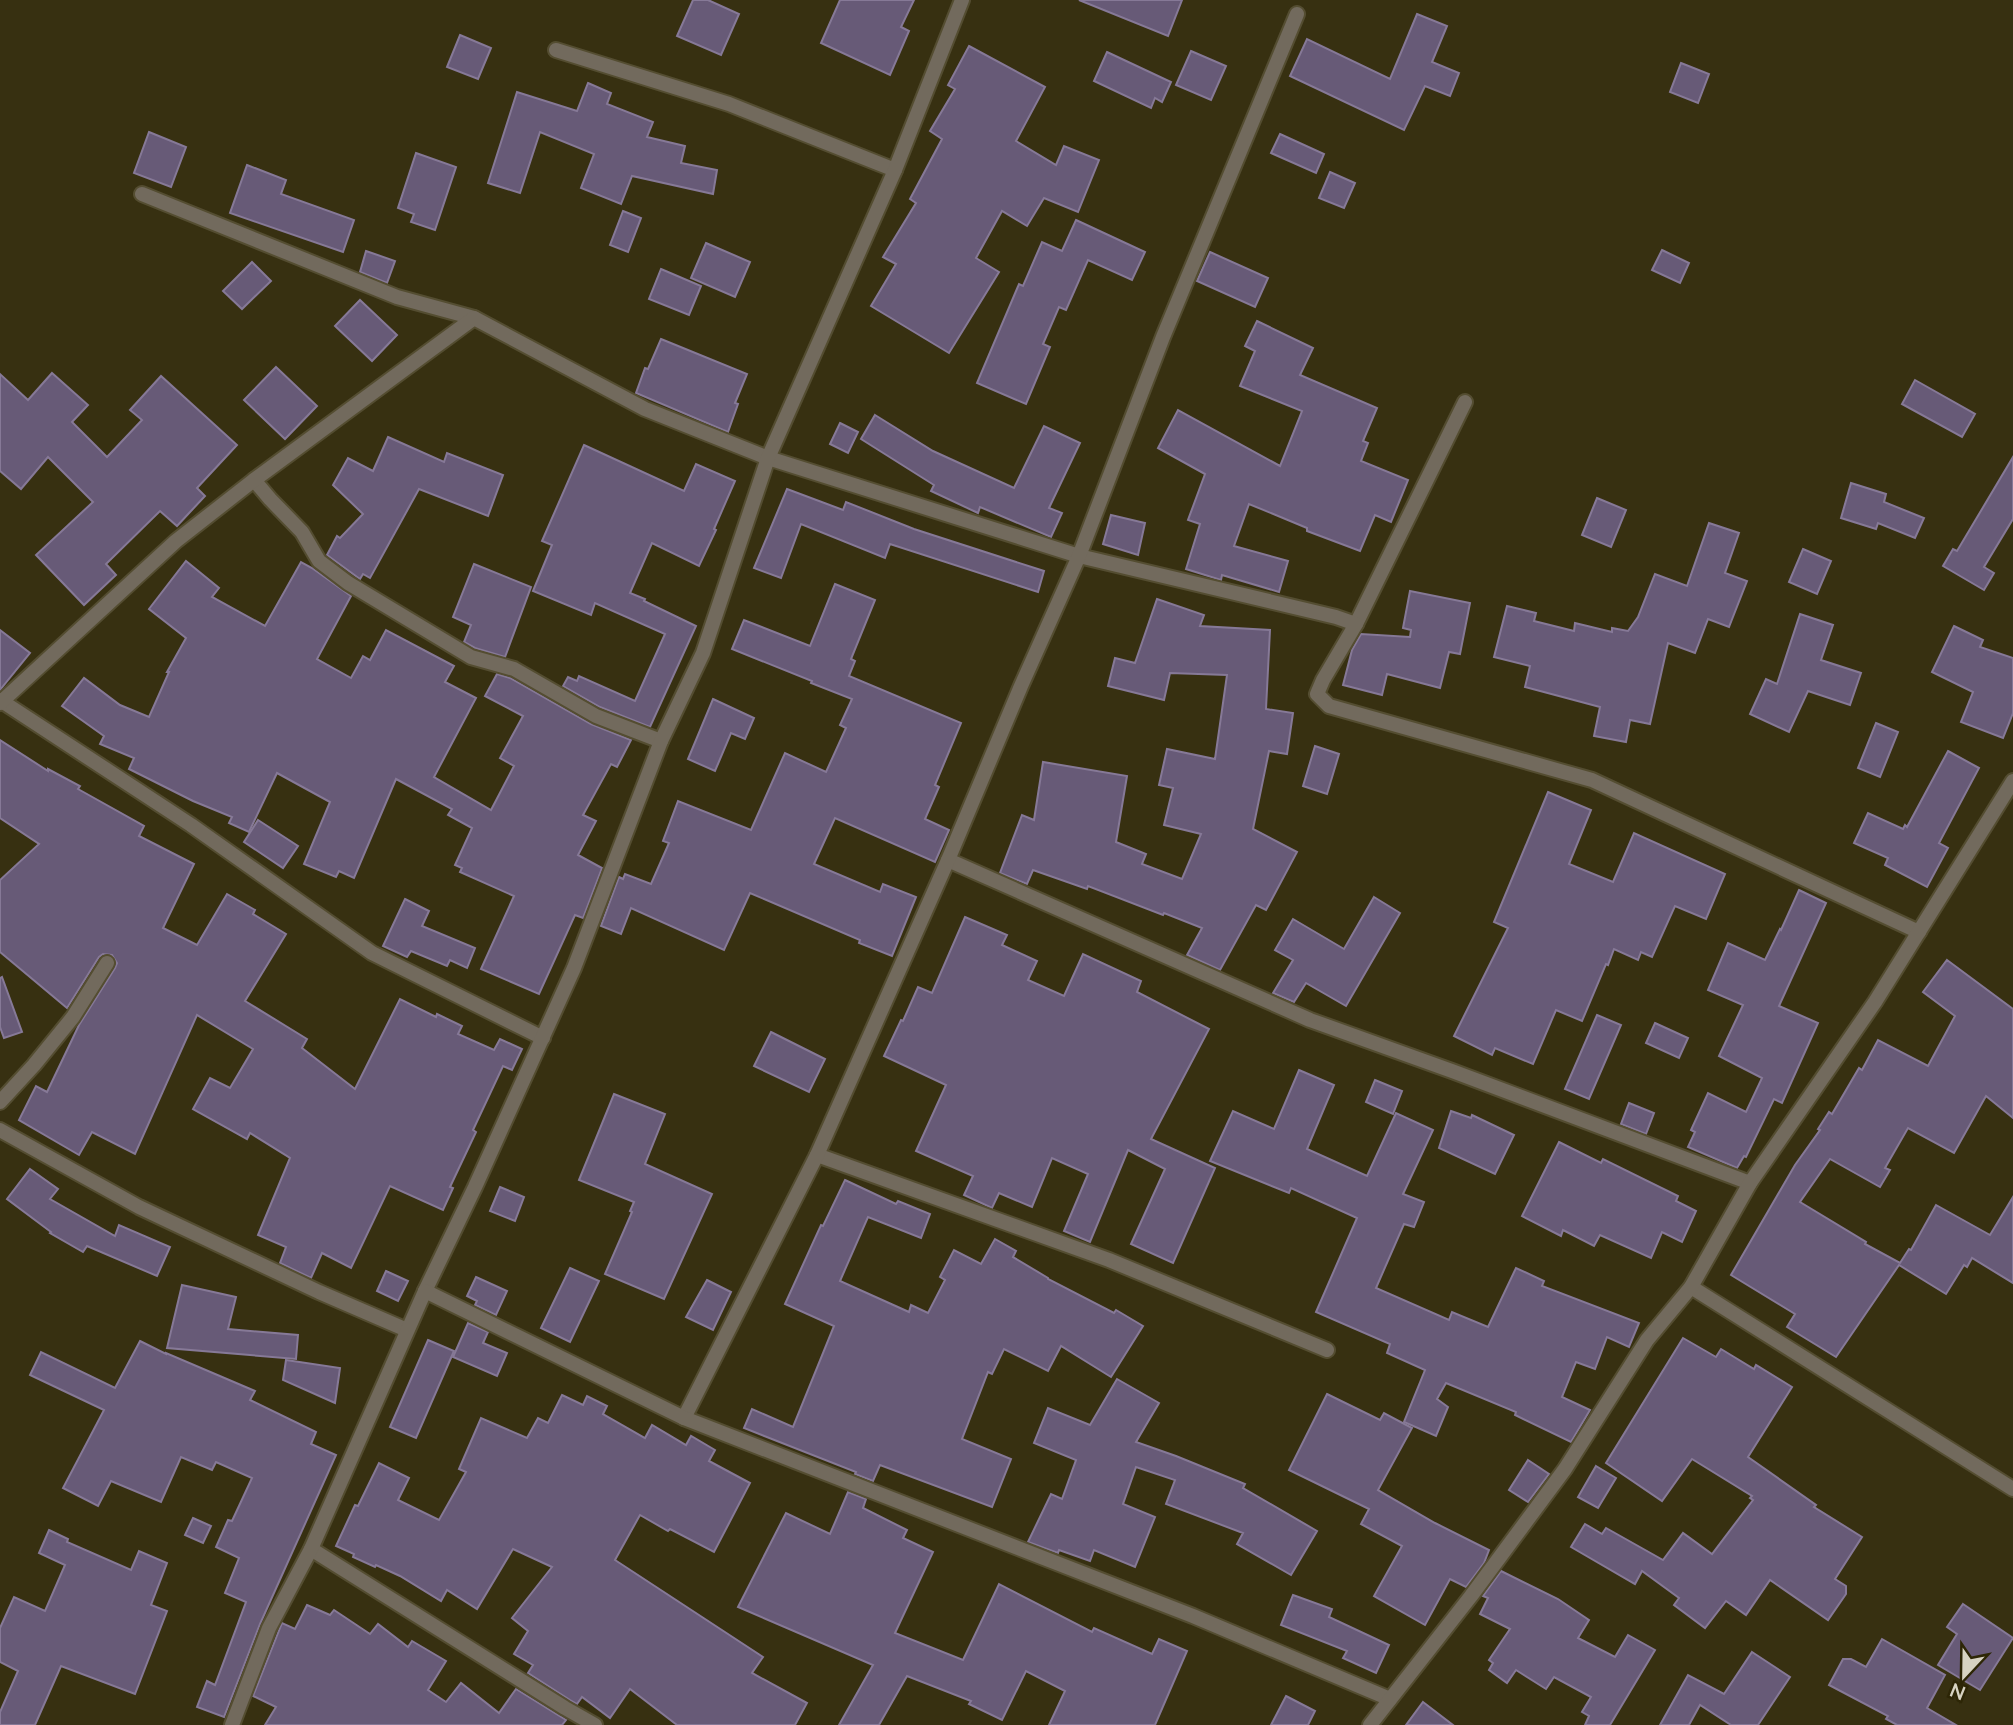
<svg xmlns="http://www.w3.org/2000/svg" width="2013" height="1725" font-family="Lato,sans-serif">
<rect width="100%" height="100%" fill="#373011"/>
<g fill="#675a77" stroke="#867997" stroke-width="2">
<path d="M693 0H708L739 14 721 55 677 36Z"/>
<path d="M840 0H914L901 27 909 31 890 75 821 43Z"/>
<path d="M1079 0H1182L1168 36Z"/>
<path d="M1417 14 1447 26 1432 62 1459 73 1450 96 1425 86 1404 130 1290 76 1307 39 1390 79Z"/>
<path d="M460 35 491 48 478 79 447 67Z"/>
<path d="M969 46 1045 87 1016 141 1056 165 1064 146 1099 160 1078 212 1044 198 1027 226 1002 211 976 258 999 272 949 353 871 306 896 264 883 257 916 203 910 199 942 139 930 131 955 89 948 85Z"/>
<path d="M1191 51 1226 66 1211 100 1176 85Z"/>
<path d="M1107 52 1171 82 1162 102 1155 98 1151 108 1094 81Z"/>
<path d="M1681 63 1709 74 1698 103 1670 92Z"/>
<path d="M588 83 611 93 607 104 653 122 647 137 685 146 681 163 717 170 713 194 632 176 621 204 581 188 594 154 540 132 520 193 488 183 517 92 577 111Z"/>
<path d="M149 132 186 147 171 187 134 173Z"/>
<path d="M1280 134 1324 154 1316 173 1271 153Z"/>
<path d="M416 153 456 167 435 230 411 222 414 214 398 208Z"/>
<path d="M247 165 286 180 281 194 354 220 343 252 230 213Z"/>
<path d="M1330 172 1355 183 1344 208 1319 198Z"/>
<path d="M623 211 641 218 628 252 610 245Z"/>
<path d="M1076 220 1145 252 1132 280 1088 260 1066 310 1059 307 1043 344 1050 347 1026 404 977 383 1019 284 1023 286 1042 242 1062 251Z"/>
<path d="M706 243 750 262 735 297 691 278Z"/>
<path d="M1662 250 1689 263 1680 283 1652 270Z"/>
<path d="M366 251 395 261 387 283 360 272Z"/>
<path d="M1210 252 1268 278 1255 307 1197 281Z"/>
<path d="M252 262 271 281 242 309 223 291Z"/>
<path d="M661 269 701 286 689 315 649 299Z"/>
<path d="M360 300 397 335 372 361 335 326Z"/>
<path d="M1257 321 1313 348 1300 375 1377 408 1363 441 1368 443 1361 461 1408 480 1391 522 1375 515 1360 551 1307 531V528L1249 504 1234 546 1288 561 1279 592 1222 575 1221 580 1186 569 1200 524 1188 520 1205 474 1158 448 1178 410 1280 466 1302 411 1240 386 1255 351 1245 346Z"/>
<path d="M661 339 747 374 735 403 738 404 728 432 636 393 645 368 648 369Z"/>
<path d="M276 367 317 406 285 439 244 400Z"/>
<path d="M52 373 88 405 72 422 107 457 142 420 130 410 161 376 237 445 197 488 205 496 177 526 160 511 106 564 116 575 84 605 36 555 93 502 48 457 21 489 0 471V374L28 400Z"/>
<path d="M1915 380 1975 414 1962 437 1902 404Z"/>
<path d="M875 415 933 451 1014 488 1044 426 1080 443 1049 508 1062 513 1051 537 980 507 978 513 931 491 934 485 861 439Z"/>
<path d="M840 423 858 432 848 453 830 444Z"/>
<path d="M388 437 444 462 447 453 503 475 488 516 419 489 370 578 363 574 360 579 327 555 337 536 340 538 363 514 333 485 348 458 373 471Z"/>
<path d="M584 445 684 491 696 464 735 481 714 529 716 530 699 566 652 543 630 593 645 599 644 601 696 626 650 727 600 707 563 686 568 677 577 681 579 676 635 701 665 634 595 603 591 615 533 591 552 545 542 541Z"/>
<path d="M2013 457V519L1984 567 1994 573 1984 590 1943 566 1953 549 1957 551Z"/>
<path d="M1851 483 1886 494 1884 502 1924 518 1915 538 1878 523 1876 529 1841 518Z"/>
<path d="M787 489 843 510 846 502 914 529 1044 571 1038 592 890 544 885 558 801 524 781 578 754 568Z"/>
<path d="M1597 498 1626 510 1611 547 1582 535Z"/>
<path d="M1111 515 1145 523 1138 555 1103 544Z"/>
<path d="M1709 523 1739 533 1725 573 1747 581 1729 627 1708 619 1695 653 1668 643 1650 724 1630 720 1626 742 1594 736 1600 707 1525 687 1530 666 1494 657 1507 606 1536 613 1534 621 1574 631 1575 623 1612 632V628L1628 631 1638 617 1655 574 1687 586Z"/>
<path d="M1803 549 1831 561 1817 594 1789 582Z"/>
<path d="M186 561 219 588 212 597 265 626 301 562 312 568 351 596 317 659 351 678 363 656 370 660 386 630 454 666 445 682 476 698 434 777 491 810 514 766 500 758 523 716 485 696 497 674 510 678 591 724 631 740 617 767 611 764 583 815 596 821 578 855 602 868 583 918 575 915 539 994 481 969 514 896 460 872 462 868 455 865 472 828 448 815 452 809 396 779 354 878 339 871 336 877 304 864 330 802 277 773 249 832 229 823 232 817 193 801 129 769 134 758 100 744 104 736 62 706 84 678 120 705 149 717 169 672H167L186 638 149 609Z"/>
<path d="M474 564 531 587 505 657 475 648 464 642 471 625 453 617Z"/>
<path d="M835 584 875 600 851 659 855 661 849 676 961 723 935 785 939 787 925 819 949 830 935 862 835 818 814 864 880 892 883 884 916 897 892 956 859 943 860 940 750 893 724 950 631 908 621 934 601 926 619 877 623 879 625 874 651 884 669 843 663 841 678 801 751 830 785 753 826 772 846 728 840 725 852 699 811 683 812 681 732 649 744 620 810 646Z"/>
<path d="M1410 591 1470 603 1460 654 1449 652 1440 688 1387 674 1382 695 1343 685 1352 650 1361 634 1410 637 1411 630 1403 628Z"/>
<path d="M1157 599 1204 615 1200 626 1270 630 1266 709 1293 713 1287 754 1269 751 1253 829 1297 852 1266 910 1256 905 1220 970 1187 955 1202 928 1164 913 1163 915 1088 886 1087 889 1033 870 1027 884 1000 873 1022 815 1034 820 1043 762 1127 776 1116 842 1146 854 1142 864 1182 879 1201 834 1164 825 1173 788 1159 785 1167 749 1215 759 1227 675 1170 673 1164 700 1108 686 1115 658 1135 663Z"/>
<path d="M1800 614 1833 625 1821 660 1861 673 1850 705 1808 691 1789 732 1750 714 1766 679 1777 684Z"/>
<path d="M1954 626 1983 640 1980 647 2013 658V713L2003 738 1961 722 1973 692 1932 672Z"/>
<path d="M0 630 30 653 0 690Z"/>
<path d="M713 699 754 718 745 739 731 733 715 771 688 759Z"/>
<path d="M1876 723 1898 732 1880 777 1858 768Z"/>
<path d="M0 740 48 771V769L80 786 78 789 144 826 139 836 194 864 163 928 197 945 227 894 255 910 253 914 286 934 245 1001 307 1039 302 1048 355 1089 400 999 436 1017 437 1014 462 1026 458 1034 494 1050 500 1039 522 1049 512 1070 503 1066 473 1130 476 1132 450 1187 453 1188 443 1210 390 1186 351 1268 322 1253 311 1278 280 1263 286 1247 258 1235 290 1158 250 1133 247 1139 193 1109 210 1078 230 1088 253 1049 197 1015 135 1154 92 1132 79 1155 19 1120 36 1086 47 1092 79 1025 115 968 117 963 112 955 103 954 99 957 67 1008 0 952V880L39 844 0 818Z"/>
<path d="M1315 746 1339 754 1327 794 1303 786Z"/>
<path d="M1948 751 1979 768 1939 843 1948 848 1927 887 1885 865 1888 858 1854 843 1868 813 1903 829 1905 825 1907 827Z"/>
<path d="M1548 792 1591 810 1569 864 1613 882 1634 833 1725 874 1706 919 1675 906 1652 957 1641 952 1638 960 1614 949 1608 965 1606 964 1582 1021 1556 1010 1533 1064 1495 1048 1492 1055 1454 1036 1508 928 1494 922Z"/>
<path d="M258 820 298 846 283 868 244 842Z"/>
<path d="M1799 890 1826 903 1779 1006 1818 1023 1782 1103 1774 1099 1746 1157 1744 1156 1737 1168 1688 1147 1695 1132 1691 1130 1708 1093 1746 1112 1762 1078 1719 1056 1743 1005 1708 990 1728 943 1765 960 1780 929 1781 930Z"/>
<path d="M1374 897 1400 913 1346 1006 1306 983 1294 1002 1273 993 1293 960 1275 950 1293 919 1344 949Z"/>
<path d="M405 899 429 911 422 926 475 948 467 968 450 960 447 966 411 951 407 957 383 946Z"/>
<path d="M965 917 1007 935 1002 945 1037 961 1028 980 1064 996 1083 954 1141 981 1137 992 1209 1029 1151 1139 1215 1168 1173 1263 1131 1244 1165 1169 1128 1150 1090 1242 1064 1231 1088 1174 1052 1158 1032 1207 999 1193 992 1208 964 1195 973 1176 916 1151 946 1085 884 1056 901 1020 903 1021 918 987 932 993Z"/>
<path d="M1947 960 2013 1009V1118L1986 1096 1954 1153 1908 1128 1885 1168 1890 1170 1880 1187 1830 1159 1800 1202 1866 1242 1865 1244 1900 1263 1909 1249 1911 1250 1936 1205 1990 1235 2013 1197V1283L1972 1258 1967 1267 1964 1265 1946 1294 1899 1265 1836 1357 1787 1327 1795 1314 1731 1275 1795 1165 1820 1130 1818 1129 1829 1112 1832 1114 1859 1068 1862 1070 1878 1040 1928 1066 1955 1016 1923 992Z"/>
<path d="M2 977 22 1032 4 1038 0 1027V978Z"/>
<path d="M1597 1015 1621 1025 1589 1099 1565 1089Z"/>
<path d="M1655 1023 1688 1038 1679 1058 1646 1043Z"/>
<path d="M771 1032 825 1059 809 1092 754 1066Z"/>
<path d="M1299 1070 1334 1085 1307 1149 1367 1176 1396 1113 1433 1130 1403 1194 1424 1202 1414 1227 1404 1224 1376 1288 1449 1320 1452 1312 1488 1327 1516 1268 1544 1281 1542 1286 1639 1323 1629 1347 1607 1337 1595 1369 1576 1362 1562 1397 1590 1410 1571 1442 1515 1415 1516 1412 1446 1383 1437 1399 1448 1407 1436 1436 1404 1422 1425 1370 1387 1353 1390 1344 1316 1312 1357 1218 1291 1188 1289 1193 1210 1161 1233 1111 1274 1129Z"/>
<path d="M1375 1080 1402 1091 1393 1114 1366 1102Z"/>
<path d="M614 1094 665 1114 645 1164 712 1194 664 1299 605 1274 632 1212 630 1211 634 1202 579 1180Z"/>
<path d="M1629 1103 1654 1113 1646 1134 1621 1124Z"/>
<path d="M1451 1111 1471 1118 1472 1115 1514 1135 1495 1174 1439 1148Z"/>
<path d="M1559 1142 1601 1163 1603 1159 1678 1196 1676 1201 1696 1211 1682 1242 1662 1232 1651 1258 1600 1235 1594 1246 1563 1230 1561 1236 1522 1216Z"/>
<path d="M30 1169 58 1189 50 1199 115 1236 119 1225 170 1247 157 1276 87 1246 83 1252 50 1233 51 1232 7 1199Z"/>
<path d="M845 1180 896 1204 898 1201 930 1214 921 1238 868 1217 840 1281 909 1312 911 1305 928 1313 945 1280 940 1277 954 1250 981 1264 995 1239 1016 1251 1013 1257 1048 1278V1279L1114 1313 1116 1310 1143 1326 1111 1377 1061 1346 1048 1371 1004 1349 992 1374 988 1372 962 1439 1011 1459 992 1507 880 1465 873 1481 855 1474 856 1472 744 1428 752 1409 793 1427 834 1326 785 1304 821 1225 823 1226Z"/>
<path d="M500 1187 524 1197 515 1221 490 1211Z"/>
<path d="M570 1268 599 1281 570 1342 541 1328Z"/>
<path d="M386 1271 408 1281 398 1301 377 1291Z"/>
<path d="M476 1277 507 1291 496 1315 475 1305 477 1301 467 1296Z"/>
<path d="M707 1280 731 1292 713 1330 686 1317Z"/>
<path d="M182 1285 236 1297 228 1329 298 1335 296 1359 167 1348Z"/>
<path d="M468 1323 488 1332 483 1343 507 1353 497 1376 453 1357Z"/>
<path d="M1683 1338 1716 1357 1721 1349 1754 1369 1756 1365 1792 1387 1748 1457 1816 1505 1814 1507 1862 1537 1835 1579 1846 1586V1594L1828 1620 1770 1580 1746 1615 1726 1601 1705 1628 1674 1605 1679 1598 1642 1571 1635 1584 1571 1547 1585 1524 1602 1534 1606 1528 1663 1560 1683 1533 1712 1554 1753 1500 1750 1498 1752 1496 1692 1459 1662 1501 1606 1463Z"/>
<path d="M428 1340 454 1351 416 1438 390 1427Z"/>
<path d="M140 1341 166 1354V1353L255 1391 250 1400 316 1432 311 1444 336 1455 260 1624 224 1717 197 1707 207 1681 215 1685 246 1602 225 1593 239 1558 216 1547 228 1520 232 1521 252 1478 216 1462 212 1470 181 1457 161 1502 111 1481 98 1506 63 1488 104 1410 30 1375 41 1352 115 1388Z"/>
<path d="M286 1360 340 1368 335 1403 283 1380Z"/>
<path d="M1117 1379 1159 1403 1136 1442 1176 1456 1245 1484 1243 1488 1317 1531 1291 1575 1237 1544 1243 1533 1166 1504 1175 1480 1136 1467 1123 1504 1155 1517 1135 1567 1094 1550 1090 1561 1059 1550 1058 1553 1028 1542 1051 1494 1062 1499 1076 1460 1034 1443 1048 1408 1090 1425Z"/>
<path d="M1327 1394 1380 1420 1384 1413 1412 1428 1378 1490 1435 1523 1489 1550 1484 1563 1466 1587 1450 1579 1425 1625 1374 1596 1402 1546 1361 1524 1369 1509 1289 1470Z"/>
<path d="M562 1395 583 1405 587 1396 607 1406 603 1414 645 1438 652 1425 686 1445 691 1436 715 1450 709 1461 750 1483 714 1552 670 1529 668 1531 640 1515 615 1560 763 1657 752 1673 807 1703 795 1725H677L630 1689 610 1718 582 1697 577 1704 570 1700 528 1673 533 1665 514 1654 528 1631 512 1618 552 1567 513 1549 477 1609 447 1590 441 1601 400 1576 376 1565 375 1567 353 1557 354 1554 336 1546 355 1505 358 1506 379 1463 409 1478 398 1500 439 1520 466 1472 459 1469 481 1418 527 1438 538 1418 548 1423Z"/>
<path d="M1528 1460 1549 1474 1528 1502 1509 1490Z"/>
<path d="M1596 1466 1616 1478 1598 1508 1578 1497Z"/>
<path d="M848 1492 866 1499 863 1508 907 1530 903 1538 933 1552 895 1633 963 1660 999 1584 1092 1632 1094 1628 1152 1654 1159 1639 1187 1651 1155 1725H1049L1065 1691 1026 1671 1002 1720 969 1704 971 1701 907 1676 879 1725H839L873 1665 738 1607 786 1513 830 1534Z"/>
<path d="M193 1518 211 1526 203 1543 185 1535Z"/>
<path d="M49 1530 68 1539 67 1542 131 1570 139 1551 167 1563 151 1605 167 1611 135 1694 61 1666 35 1725H0V1712L18 1671 0 1662V1628L14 1597 45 1611 65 1565 39 1553Z"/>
<path d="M1501 1571 1558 1599 1589 1620 1578 1638 1615 1657 1628 1635 1655 1650 1610 1725H1585L1589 1716 1582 1712 1591 1697 1554 1677 1546 1689 1516 1670 1507 1683 1489 1670 1493 1663 1489 1660 1510 1629 1480 1614 1488 1598 1483 1596Z"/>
<path d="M1293 1595 1332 1609 1329 1617 1389 1645 1376 1673 1343 1658 1347 1651 1281 1625Z"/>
<path d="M1963 1604 2013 1638 1980 1690 1938 1665 1957 1634 1947 1627Z"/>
<path d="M307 1605 330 1615 334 1610 370 1634 378 1624 408 1647 412 1641 446 1661 428 1690 446 1702 461 1683 499 1713 516 1689 566 1720 562 1725H265L276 1707 253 1696 282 1623 295 1629Z"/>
<path d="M1882 1639 1945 1675 1927 1708 1956 1725H1897L1886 1719 1888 1716 1829 1685 1843 1659H1851L1866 1667Z"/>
<path d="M1752 1652 1790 1677 1758 1725H1731L1700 1705 1689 1725H1660L1688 1675 1724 1694Z"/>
<path d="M1286 1696 1315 1711 1308 1725H1271Z"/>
<path d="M1423 1702 1453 1725H1406Z"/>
</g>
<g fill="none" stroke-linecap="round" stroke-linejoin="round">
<defs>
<g id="street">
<path d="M556 50 729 104 895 170"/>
<path d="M142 194 397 297 474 318"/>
<path d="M254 480 270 499 302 532 319 561 348 583 471 657 514 669 596 716 661 741"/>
<path d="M1356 624 1465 402"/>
<path d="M0 700 191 825 372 953 543 1038"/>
<path d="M0 703 176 541 254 480 474 318 645 409 768 458 1079 556 1336 617 1356 624 1323 680 1317 694 1329 706 1592 780 1919 932"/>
<path d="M948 860 1310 1020 1452 1071 1750 1183"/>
<path d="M0 1102 34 1065 73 1017 107 963"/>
<path d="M0 1130 139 1207 319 1292 407 1330"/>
<path d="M817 1155 1109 1260 1327 1350"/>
<path d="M1691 1287 2013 1489"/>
<path d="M425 1291 475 1187 574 968 661 741 703 653 768 458 895 170 962 0"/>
<path d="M684 1418 817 1155 948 860 1021 686 1079 556 1163 337 1297 14"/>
<path d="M311 1549 565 1708 595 1725"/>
<path d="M232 1725 269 1628 311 1549 425 1291 684 1418 1193 1616 1390 1699"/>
<path d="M1370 1725 1471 1596 1565 1469 1647 1340 1691 1287 1750 1183 1875 1002 2013 781"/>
</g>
</defs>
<use href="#street" stroke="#544d31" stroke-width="18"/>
<use href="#street" stroke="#726a5d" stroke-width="14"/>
</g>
<g transform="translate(1964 1676) rotate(202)" stroke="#2d2606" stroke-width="5" paint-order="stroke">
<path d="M0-5L12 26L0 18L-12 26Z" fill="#d7d3c2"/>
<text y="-10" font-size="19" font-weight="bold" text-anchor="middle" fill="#d7d3c2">N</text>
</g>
</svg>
